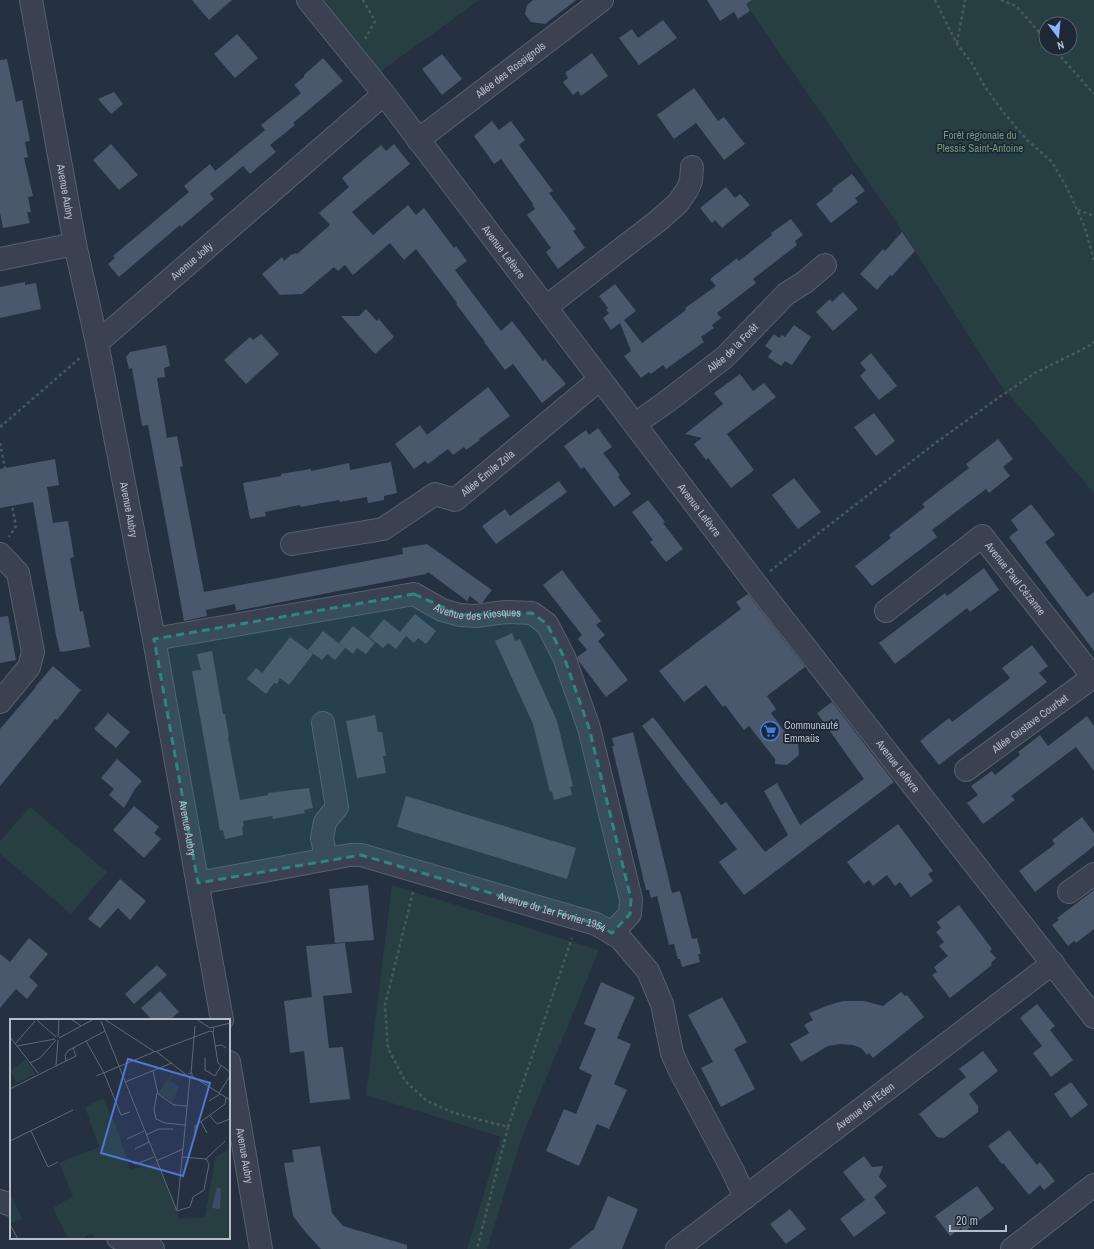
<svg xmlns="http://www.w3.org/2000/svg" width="1094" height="1249" font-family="'Archivo Narrow',sans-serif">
<rect width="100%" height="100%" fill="#253041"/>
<g fill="#273e42" fill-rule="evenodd">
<path d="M311 0H479L372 78Z"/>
<path d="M743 0H1094V493L998 382 903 232ZM1046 24H1070V48H1046Z"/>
<path d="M30 807 107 872 71 914 0 854V841Z"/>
<path d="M392 885 599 950 522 1137 487 1249H467L501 1137 366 1095Z"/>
</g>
<g fill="#4b576a">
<path d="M192 0H232L209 20Z"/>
<path d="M533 0H576L545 24 531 22 525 14 527 5Z"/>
<path d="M707 0H752L746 4 750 11 738 19 734 12 720 21Z"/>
<path d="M663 20 677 38 639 65 619 38 632 29 638 38Z"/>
<path d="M237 34 258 58 235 78 214 54Z"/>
<path d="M592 53 608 76 581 96 578 91 573 95 563 82 568 78 565 73Z"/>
<path d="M442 54 462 79 442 95 422 69Z"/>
<path d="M323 58 343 81 293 123 295 125 270 145 276 152 250 174 243 166 210 194 214 199 181 227 180 225 119 277 108 264 115 258 113 256 189 192 184 186 210 164 215 171 265 130 261 125 301 93 294 85 304 77V75Z"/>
<path d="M7 59 16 102 22 100 30 141 25 142 28 157 24 158 33 196 28 197 31 212H27L30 223 3 228 0 213V60Z"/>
<path d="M694 88 718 121 724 117 745 144 724 160 696 123 674 139 657 115Z"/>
<path d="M114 92 123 104 111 114 98 99Z"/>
<path d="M492 121 499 130 511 121 525 140 519 145 553 191 549 193 576 229 573 231 585 248 558 269 546 252 551 248 527 215 535 209 532 205 533 204 501 159 494 164 474 136Z"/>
<path d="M111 144 138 175 119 190 93 160Z"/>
<path d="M394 144 410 164 352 212 373 235 408 205 416 215 424 208 454 248 456 246 467 261 455 270 501 331 512 321 543 361 545 359 566 384 542 403 513 364 505 370 484 342H485L456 304 457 303 416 249 404 260 390 243 353 275 345 265 338 271 334 267 302 294 280 295 262 274 282 257 284 261 292 254V255L295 253 297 254 330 225 319 213 349 187 342 178 381 145 386 151Z"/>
<path d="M852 174 865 191 855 198 858 202 831 223 816 204 833 191 832 189Z"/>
<path d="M726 187 735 198 740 194 750 205 722 228 715 220 712 223 700 208Z"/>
<path d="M791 219 803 235 795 241 797 245 753 279 756 283 717 313 721 318 712 325 714 328 701 337 704 342 666 369 663 365 651 374 649 372 641 378 624 356 631 351 620 323 611 330 603 318 609 313 606 310 608 308 599 296 615 284 636 311 624 320 642 343 686 310 685 308 716 286 710 279 737 258 739 261 772 235 771 233Z"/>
<path d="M902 232 915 251 892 276 890 275 877 290 860 274 883 249 885 251Z"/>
<path d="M25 282V285L36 283 41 309 0 318V287Z"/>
<path d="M843 292 858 309 833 331 816 312 830 299 832 302Z"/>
<path d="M366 309 377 321 379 319 394 337 375 354 341 316H359Z"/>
<path d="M794 325 811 337 792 365 785 361 781 366 768 357 772 351 765 346 774 334 779 338 782 335 785 337Z"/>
<path d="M261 334 279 354 246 384 224 360 250 337 253 340Z"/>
<path d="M166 345 170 366 164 368 165 377 157 378 167 438 177 436 183 466 180 467 204 592 403 554 402 548 427 544 492 590 482 603H479L470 596 467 601 428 572 426 574 236 611 235 604 206 610 207 616 184 621 148 425 142 426 132 368 129 369 126 357 130 352Z"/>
<path d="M871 353 897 386 879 400 860 376 866 370 860 363Z"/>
<path d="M740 374 753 391 764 383 776 397 727 434 754 470 731 488 708 458 706 460 694 444 702 438 685 434 723 404 714 393Z"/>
<path d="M488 387 510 416 479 439 480 440 466 450 464 447 453 455 448 449 428 464 425 461 414 469 395 444 420 425 427 435Z"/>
<path d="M874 413 895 441 876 456 854 427Z"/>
<path d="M598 428 612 447 603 453 620 475 618 477 631 494 614 507 584 467 581 469 564 446 586 430 589 435Z"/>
<path d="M998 439 1013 459 1003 467 1010 476 989 493 986 489 932 530 937 537 872 586 855 566 891 538 889 535 925 507 922 504 969 468 966 464Z"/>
<path d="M55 459 59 485 47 487 53 523 68 521 74 557 70 558 80 612 83 611 90 647 62 652 63 651 60 652 56 635 33 502 0 508V469Z"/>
<path d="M391 462 397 493 384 496V500L368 503 367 497 340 502 339 500 301 507 300 505 265 512 266 516 250 519 243 483 281 476V474L311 469V471L349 463 350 470Z"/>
<path d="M794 478 821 512 798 529 772 495Z"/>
<path d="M559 481 567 492 496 544 482 526 505 509 510 516Z"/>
<path d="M648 500 665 522 663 523 683 549 666 562 650 542 653 540 632 512Z"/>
<path d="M1031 504 1055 535 1045 542 1087 597 1094 592V651L1009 537 1018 530 1011 520Z"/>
<path d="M984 568 999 590 970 612 967 608 895 664 879 643 945 593 947 596Z"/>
<path d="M562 570 601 621 596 625 605 635 598 641 628 680 606 697 578 660 577 657 587 650 578 639 582 635 543 585Z"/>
<path d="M748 594 805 667 767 696 776 709 771 713 794 744H798L799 755 787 765 775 764V759L749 726 744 730 725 705 723 707 706 685 684 702 659 671 741 609 736 602Z"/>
<path d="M415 614 436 631 426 644 418 638 414 643 406 636 396 649 388 643 383 648 369 637 384 619 400 632Z"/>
<path d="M8 616 16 660 0 663V617Z"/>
<path d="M353 626 375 643 366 654 357 648 353 654 339 643Z"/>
<path d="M323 631 345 648 335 660 327 654 322 660 308 650Z"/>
<path d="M512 633 515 641 520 639 557 721 573 786 570 787 572 795 554 800 552 791 550 792 533 724 495 641Z"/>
<path d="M290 637 313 654 289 685 280 678 277 684 274 683 266 694 247 679 256 668 262 673Z"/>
<path d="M1032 645 1048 666 1039 673 1047 682 939 765 920 741 949 718 952 722 1010 678 1002 668Z"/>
<path d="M212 651 223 714H225L229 737H228L240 800 268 795V793L309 788 313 808 304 810 305 813 273 819 272 816 243 821 244 826 242 827 243 835 225 839 223 830 220 831 192 671 201 670 197 654Z"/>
<path d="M53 666 81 690 57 720 55 719 0 786V729L36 687H35Z"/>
<path d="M832 702 894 782 744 895 719 862 737 849 642 726 653 717 721 805 726 802 765 852 788 835 764 791 777 783 800 825 864 779 817 713Z"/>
<path d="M108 713 130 732 116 748 94 729Z"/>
<path d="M375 715 378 732H382L386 756H383L386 773 357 778 346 721Z"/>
<path d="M1087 716 1094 726V771L1076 747 1011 796 1015 800 983 824 967 803 978 795 971 786 992 771 995 775 1020 755 1018 752 1040 735 1048 746Z"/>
<path d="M633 732 672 893 680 891 692 939 697 938 701 954H698L700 962 682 967 680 959H678L674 944 669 945 657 896 651 898 649 890H646L612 746H614L612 738Z"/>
<path d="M117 759 142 781 135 789 124 808 109 795 114 789 101 778Z"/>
<path d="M406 796 576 848 567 879 397 827Z"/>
<path d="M134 806 159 827 154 833 161 839 144 858 113 830Z"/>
<path d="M1082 817 1094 833V846L1035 892 1019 871 1055 844 1052 840Z"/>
<path d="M898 824 933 871 928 874 933 881 911 897 900 882 895 886 887 875 873 886 869 880 864 884 847 862Z"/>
<path d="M120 879 146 901 130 920 118 908 100 928 88 919Z"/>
<path d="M368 885 374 940 335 943 329 889Z"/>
<path d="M1094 890V929L1076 943 1074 941 1068 946 1052 925 1059 920 1057 918Z"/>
<path d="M959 905 992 949 990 951 996 958 991 963 992 965 950 998 932 975 937 972 934 967 948 956 939 946 944 942 936 932 941 928 937 922Z"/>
<path d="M29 938 48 954 29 977 38 985 27 999 16 989 0 1008V954L10 962Z"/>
<path d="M345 943 352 993 323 996 329 1048 343 1047 350 1099 310 1103 304 1051 290 1053 284 1001 312 997 306 946Z"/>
<path d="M157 965 167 975 134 1004 125 994Z"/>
<path d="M601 982 635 997 617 1038 631 1044 614 1084 627 1090 609 1129 597 1124 579 1166 546 1151 564 1109 576 1114 592 1075 579 1069 596 1029 584 1024Z"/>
<path d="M160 991 179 1012 170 1020H152L141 1008Z"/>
<path d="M901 992 905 996 907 995 924 1017 873 1058 869 1053 867 1055 861 1048 853 1045 840 1044 828 1046 801 1062 790 1044 809 1033 804 1025 813 1020 809 1013 829 1005 843 1001H864L883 1006Z"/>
<path d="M722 997 747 1042 734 1049 755 1089 721 1107 701 1068 713 1062 688 1015Z"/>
<path d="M1037 1004 1055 1026 1050 1030 1073 1060 1051 1077 1033 1053 1042 1046 1020 1018Z"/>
<path d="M983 1051 998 1071 969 1094 978 1106V1112L944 1138 937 1137 919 1114 966 1077 959 1069Z"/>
<path d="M1071 1082 1088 1105 1071 1118 1054 1094Z"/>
<path d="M1009 1130 1037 1165 1040 1162 1055 1181 1044 1190 1040 1185 1029 1195 1003 1163 1002 1164 988 1146Z"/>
<path d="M320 1146 332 1213 343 1226 407 1245V1249H321L307 1234 293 1216 284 1163 294 1162 292 1150Z"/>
<path d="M864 1156 872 1167 883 1166 879 1177 887 1186 874 1197 886 1213 854 1237 840 1219 865 1200 843 1172Z"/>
<path d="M977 1186 994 1209 964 1232 961 1228 950 1236 935 1216Z"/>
<path d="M608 1196 638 1209 622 1249H569L594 1229Z"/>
<path d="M790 1209 806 1229 786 1244 770 1224Z"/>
</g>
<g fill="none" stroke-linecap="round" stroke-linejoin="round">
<defs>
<g id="minor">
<path id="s1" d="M31 0 75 244 97 343 154 639 222 1020"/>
<path id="s2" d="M308 0 384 94 755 583 1094 1017"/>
<path id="s3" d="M418 140 602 0"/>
<path d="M0 259 75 244"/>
<path d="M546 307 659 220 678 203 687 190 691 181 692 167"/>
<path id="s4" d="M97 343 384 94"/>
<path id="s5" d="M635 424 665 403 725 357 786 294 805 282 825 265"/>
<path id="s6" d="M292 544 383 529 435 494 455 500 600 379"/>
<path d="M0 554 18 573 33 652 29 667 0 702"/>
<path id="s7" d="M886 611 982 536 1094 678"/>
<path id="s8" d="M154 639 414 594 442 610 460 615 476 616 505 612 532 613 547 624 564 657 589 728 631 899 630 914 612 933"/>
<path d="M323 723 337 807 325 822 322 838 326 859"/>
<path id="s9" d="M966 770 1093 677"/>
<path id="s10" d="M198 883 350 855H361L596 924 620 938 648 971 662 1004 672 1053 679 1069 733 1171 745 1198"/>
<path d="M1069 892 1094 874"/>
<path id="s11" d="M229 1062 261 1249"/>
<path d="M0 1201 11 1205"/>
<path d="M118 1238 153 1249"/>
<path id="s12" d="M677 1249 1053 963"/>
<path d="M1012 1249 1094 1185"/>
</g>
</defs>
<use href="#minor" stroke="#57606e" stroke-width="24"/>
<g stroke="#465b5f" stroke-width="2.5" stroke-dasharray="3 3" stroke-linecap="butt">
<path d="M363 0 375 21 365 39"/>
<path d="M935 0 957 44 971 62 985 87 1004 113 1026 139 1052 162 1067 188 1084 225 1094 260"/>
<path d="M1001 0 1016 6 1046 40"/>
<path d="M957 43 965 0"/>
<path d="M1053 48 1094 94"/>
<path d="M1078 210 1094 216"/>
<path d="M0 427 80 358"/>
<path d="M0 443 16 526 9 537"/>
<path d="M770 571 938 441 1001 396 1035 373 1087 347 1094 342"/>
<path d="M413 892 385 1005 388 1048 405 1081 427 1101 454 1113 508 1127 477 1249"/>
<path d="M508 1127 572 938"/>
</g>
<use href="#minor" stroke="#3a4251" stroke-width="22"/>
</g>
<path fill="#308481" fill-opacity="0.2" stroke="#308481" stroke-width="3" stroke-dasharray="8 5" stroke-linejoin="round" d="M414 594 460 615 532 613 547 624 564 657 589 728 631 899 630 914 612 933 596 924 361 855 198 883 154 639Z"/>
<defs>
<symbol id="supermarket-ring" viewBox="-11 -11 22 22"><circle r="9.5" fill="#1e2736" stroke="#3f7fe0" stroke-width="1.5"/><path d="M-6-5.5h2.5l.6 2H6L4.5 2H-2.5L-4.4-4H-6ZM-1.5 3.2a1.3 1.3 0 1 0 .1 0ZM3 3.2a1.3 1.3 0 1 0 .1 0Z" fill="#3f7fe0"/></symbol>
</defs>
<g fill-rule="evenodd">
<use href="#supermarket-ring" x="759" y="720" width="22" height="22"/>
</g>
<g text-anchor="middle" stroke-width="3.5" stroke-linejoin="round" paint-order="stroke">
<g font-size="11" fill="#b6becb" stroke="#1e2736">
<text dy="4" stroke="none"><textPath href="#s3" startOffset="116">Allée des Rossignols</textPath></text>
<text dy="4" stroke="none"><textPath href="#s1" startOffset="195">Avenue Aubry</textPath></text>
<text dy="4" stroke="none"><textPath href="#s2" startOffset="319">Avenue Lefèvre</textPath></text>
<text dy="4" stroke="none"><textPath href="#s4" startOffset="125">Avenue Jolly</textPath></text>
<text dy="4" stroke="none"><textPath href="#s5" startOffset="124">Allée de la Forêt</textPath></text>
<text dy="4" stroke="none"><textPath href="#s6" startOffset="218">Allée Émile Zola</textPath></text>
<text dy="4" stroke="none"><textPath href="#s1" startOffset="519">Avenue Aubry</textPath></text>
<text dy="4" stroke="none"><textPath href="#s2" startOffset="643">Avenue Lefèvre</textPath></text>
<text dy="4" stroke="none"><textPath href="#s7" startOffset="176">Avenue Paul Cézanne</textPath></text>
<text dy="4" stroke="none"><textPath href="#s8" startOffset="332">Avenue des Kiosques</textPath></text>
<text dy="4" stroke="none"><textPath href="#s9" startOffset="79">Allée Gustave Courbet</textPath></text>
<text dy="4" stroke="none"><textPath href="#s2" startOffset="967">Avenue Lefèvre</textPath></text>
<text dy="4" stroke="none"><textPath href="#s1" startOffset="843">Avenue Aubry</textPath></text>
<text dy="4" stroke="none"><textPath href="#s10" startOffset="365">Avenue du 1er Février 1954</textPath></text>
<text dy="4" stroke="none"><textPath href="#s12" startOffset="236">Avenue de l'Eden</textPath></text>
<text dy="4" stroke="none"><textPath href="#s11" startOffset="95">Avenue Aubry</textPath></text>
</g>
<g font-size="11" fill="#6d9c79" stroke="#1e2736">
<text x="980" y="139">Forêt régionale du<tspan x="980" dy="13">Plessis Saint-Antoine</tspan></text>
</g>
<g font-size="11" fill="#b6becb" stroke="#1e2736" text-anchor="start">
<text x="784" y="729">Communauté<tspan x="784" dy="13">Emmaüs</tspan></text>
</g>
</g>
<g transform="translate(10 1019)">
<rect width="220" height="220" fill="#253041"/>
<path d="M16 40 25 55 7 64 0 52ZM167 48 160 61 169 68 162 83 148 74ZM93 79 106 107 120 151 147 144 170 200 195 198 205 139 220 129V220H85L81 214 72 220H58L43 189 63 177 49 144 89 128 75 88ZM0 174 12 200 2 204 0 202Z" fill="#273e42"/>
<path d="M207 168 211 170 210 190 202 189Z" fill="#3b4d6a"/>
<path fill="none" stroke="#5f6978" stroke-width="1" d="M61 0 71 7M94 0 145 33 200 12 203 13 204 9M186 0 200 9M27 1 46 18M91 2 167 192M200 9 220 4M203 13 208 44 220 53M0 18 28 54M48 18 49 0M49 19 84 0M76 22 94 54 111 96 120 93M5 25 25 2M7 27 45 20M205 27 212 26 216 29M63 29 66 37 56 42 55 36 59 31 63 29 95 12M147 33 179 58 182 57V54L178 55M195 39V51L205 57 211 47M20 44 30 39 46 21M46 46 48 21M143 52 148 75 164 86 177 87M181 54 185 7M86 57 144 33M182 57 220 81M115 63 162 44M0 70 56 42M147 74 144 90 146 100 155 104 175 106M209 74 220 57M199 82 210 75M200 97 207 105 220 100M191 103 197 114M21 112 38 148 48 143M136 116 149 110H163M185 116V107L215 85 216 79M117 120 134 112M0 122 63 91M125 130 139 123M172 138 196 140M196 140 215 122M146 142 173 130M123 144 126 145 144 138M167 191 180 58M167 192 180 188 183 178 194 171 199 145 196 140M0 206 8 220"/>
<path fill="#5375d3" fill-opacity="0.15" stroke="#5375d3" stroke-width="2" d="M118 40 200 64 173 157 91 134Z"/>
<rect width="220" height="220" fill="none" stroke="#b6becb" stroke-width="2"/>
</g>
<g transform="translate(1058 36) rotate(164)"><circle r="19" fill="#1e2736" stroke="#5b6372"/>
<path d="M0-3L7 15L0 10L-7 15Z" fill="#8db4f9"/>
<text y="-6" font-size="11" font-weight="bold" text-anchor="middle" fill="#b6becb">N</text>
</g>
<path d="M950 1225v6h56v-6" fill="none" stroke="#b6becb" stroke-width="2"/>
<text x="956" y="1225" font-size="12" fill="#b6becb" stroke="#1e2736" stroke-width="3" paint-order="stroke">20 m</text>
</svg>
